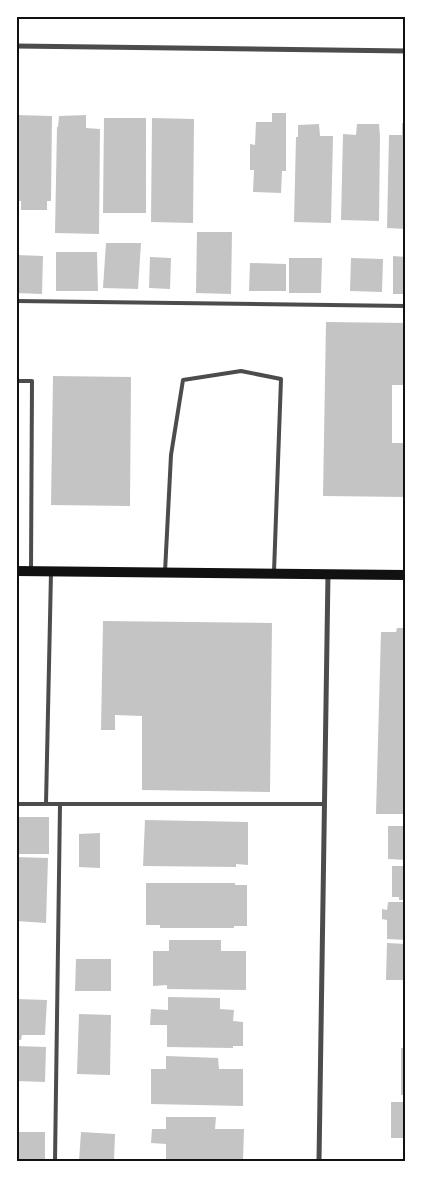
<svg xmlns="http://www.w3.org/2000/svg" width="422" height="1177" font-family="Ubuntu,sans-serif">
<rect width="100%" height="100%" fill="#fff"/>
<g fill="#c4c4c4">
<path d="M272 113H286V171H282L281 193 253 192 254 170H250V144L255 145 256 122H272Z"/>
<path d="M16 115 52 116 51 201H47V210H21V201H16Z"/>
<path d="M86 115V128L100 129 99 234 55 233 57 127H58L59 116Z"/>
<path d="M104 118H146V213H103Z"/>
<path d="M152 118 194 119 193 223 151 222Z"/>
<path d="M402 123H406V229L387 228 389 135H402Z"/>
<path d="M319 124 320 136H333L331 223 294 222 296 137H298V125Z"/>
<path d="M357 124H379L380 136 379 221 341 220 343 134 356 135Z"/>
<path d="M197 232H232L231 294 196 293Z"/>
<path d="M106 243H141L138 289 103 288Z"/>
<path d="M56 252H97L98 291H56Z"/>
<path d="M16 255 43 256 42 294 16 293Z"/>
<path d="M393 256 406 257V294H393Z"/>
<path d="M150 257 171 258 170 289 149 288Z"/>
<path d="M289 258H322L321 293H289Z"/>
<path d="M351 258 383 259 382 292 350 291Z"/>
<path d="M250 263 286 264V291H249Z"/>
<path d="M326 322 406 323V385H392V443H406V497L323 496Z"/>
<path d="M53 376 131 377 130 506 51 505Z"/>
<rect x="16" y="400" width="2" height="32"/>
<path d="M103 621 272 623 270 792 142 790V716L115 715V730H101Z"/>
<path d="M397 628H406V814H376L381 632H396Z"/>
<rect x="16" y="817" width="33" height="37"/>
<path d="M145 820 248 822V865L236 864V867L143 866Z"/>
<path d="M388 826H406V860L388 859Z"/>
<path d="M100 833V868L79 867V834Z"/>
<path d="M16 857 48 858 46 923 16 921Z"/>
<path d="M392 866H406V900H399V897H392Z"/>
<path d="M146 883H235V885H247V926H234V928H160V925H146Z"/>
<path d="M388 902H406V940L387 939V920L382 919V909L387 910Z"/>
<path d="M169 940H221V951H246V990L167 989V985L153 986V951H169Z"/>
<path d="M387 943 406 944V980H386Z"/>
<path d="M76 959H111V991H75Z"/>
<rect x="403" y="990" width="3" height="41"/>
<path d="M168 997 220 998V1009L234 1010 233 1021 243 1022V1046H233V1048L167 1047V1025H150L151 1009 168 1010Z"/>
<path d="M16 999 47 1000 45 1035H22L21 1040H16Z"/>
<path d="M79 1014 111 1015 110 1075 77 1074Z"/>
<path d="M16 1046 46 1047 45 1082 16 1081Z"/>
<rect x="401" y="1048" width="5" height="47"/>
<path d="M166 1056 218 1058 219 1069H243V1106L151 1104V1069H166Z"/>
<rect x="391" y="1102" width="15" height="36"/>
<path d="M166 1117H216L215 1129H244L243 1161H166V1144L151 1143 152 1129H166Z"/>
<rect x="16" y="1132" width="29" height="29"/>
<path d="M81 1132 115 1134 114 1161H79Z"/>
</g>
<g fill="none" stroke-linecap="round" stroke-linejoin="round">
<g stroke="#4c4c4c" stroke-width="4">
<path d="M16 301 406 306"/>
<path d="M16 381H32L31 571"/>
<path d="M165 572 171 455 183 380 241 371 281 379 274 572"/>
<path d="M16 804H324"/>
<path d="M46 804 51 573"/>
<path d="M55 1161 60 804"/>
</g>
<g stroke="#4c4c4c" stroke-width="5">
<path d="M16 46 406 51"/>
<path d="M319 1161 328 574"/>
</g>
<path stroke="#111" stroke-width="10" d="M16 571 406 575"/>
</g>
<rect width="422" height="1177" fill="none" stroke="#ffffff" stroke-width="35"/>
<rect x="18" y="18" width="386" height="1142" fill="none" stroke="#111" stroke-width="2"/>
</svg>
